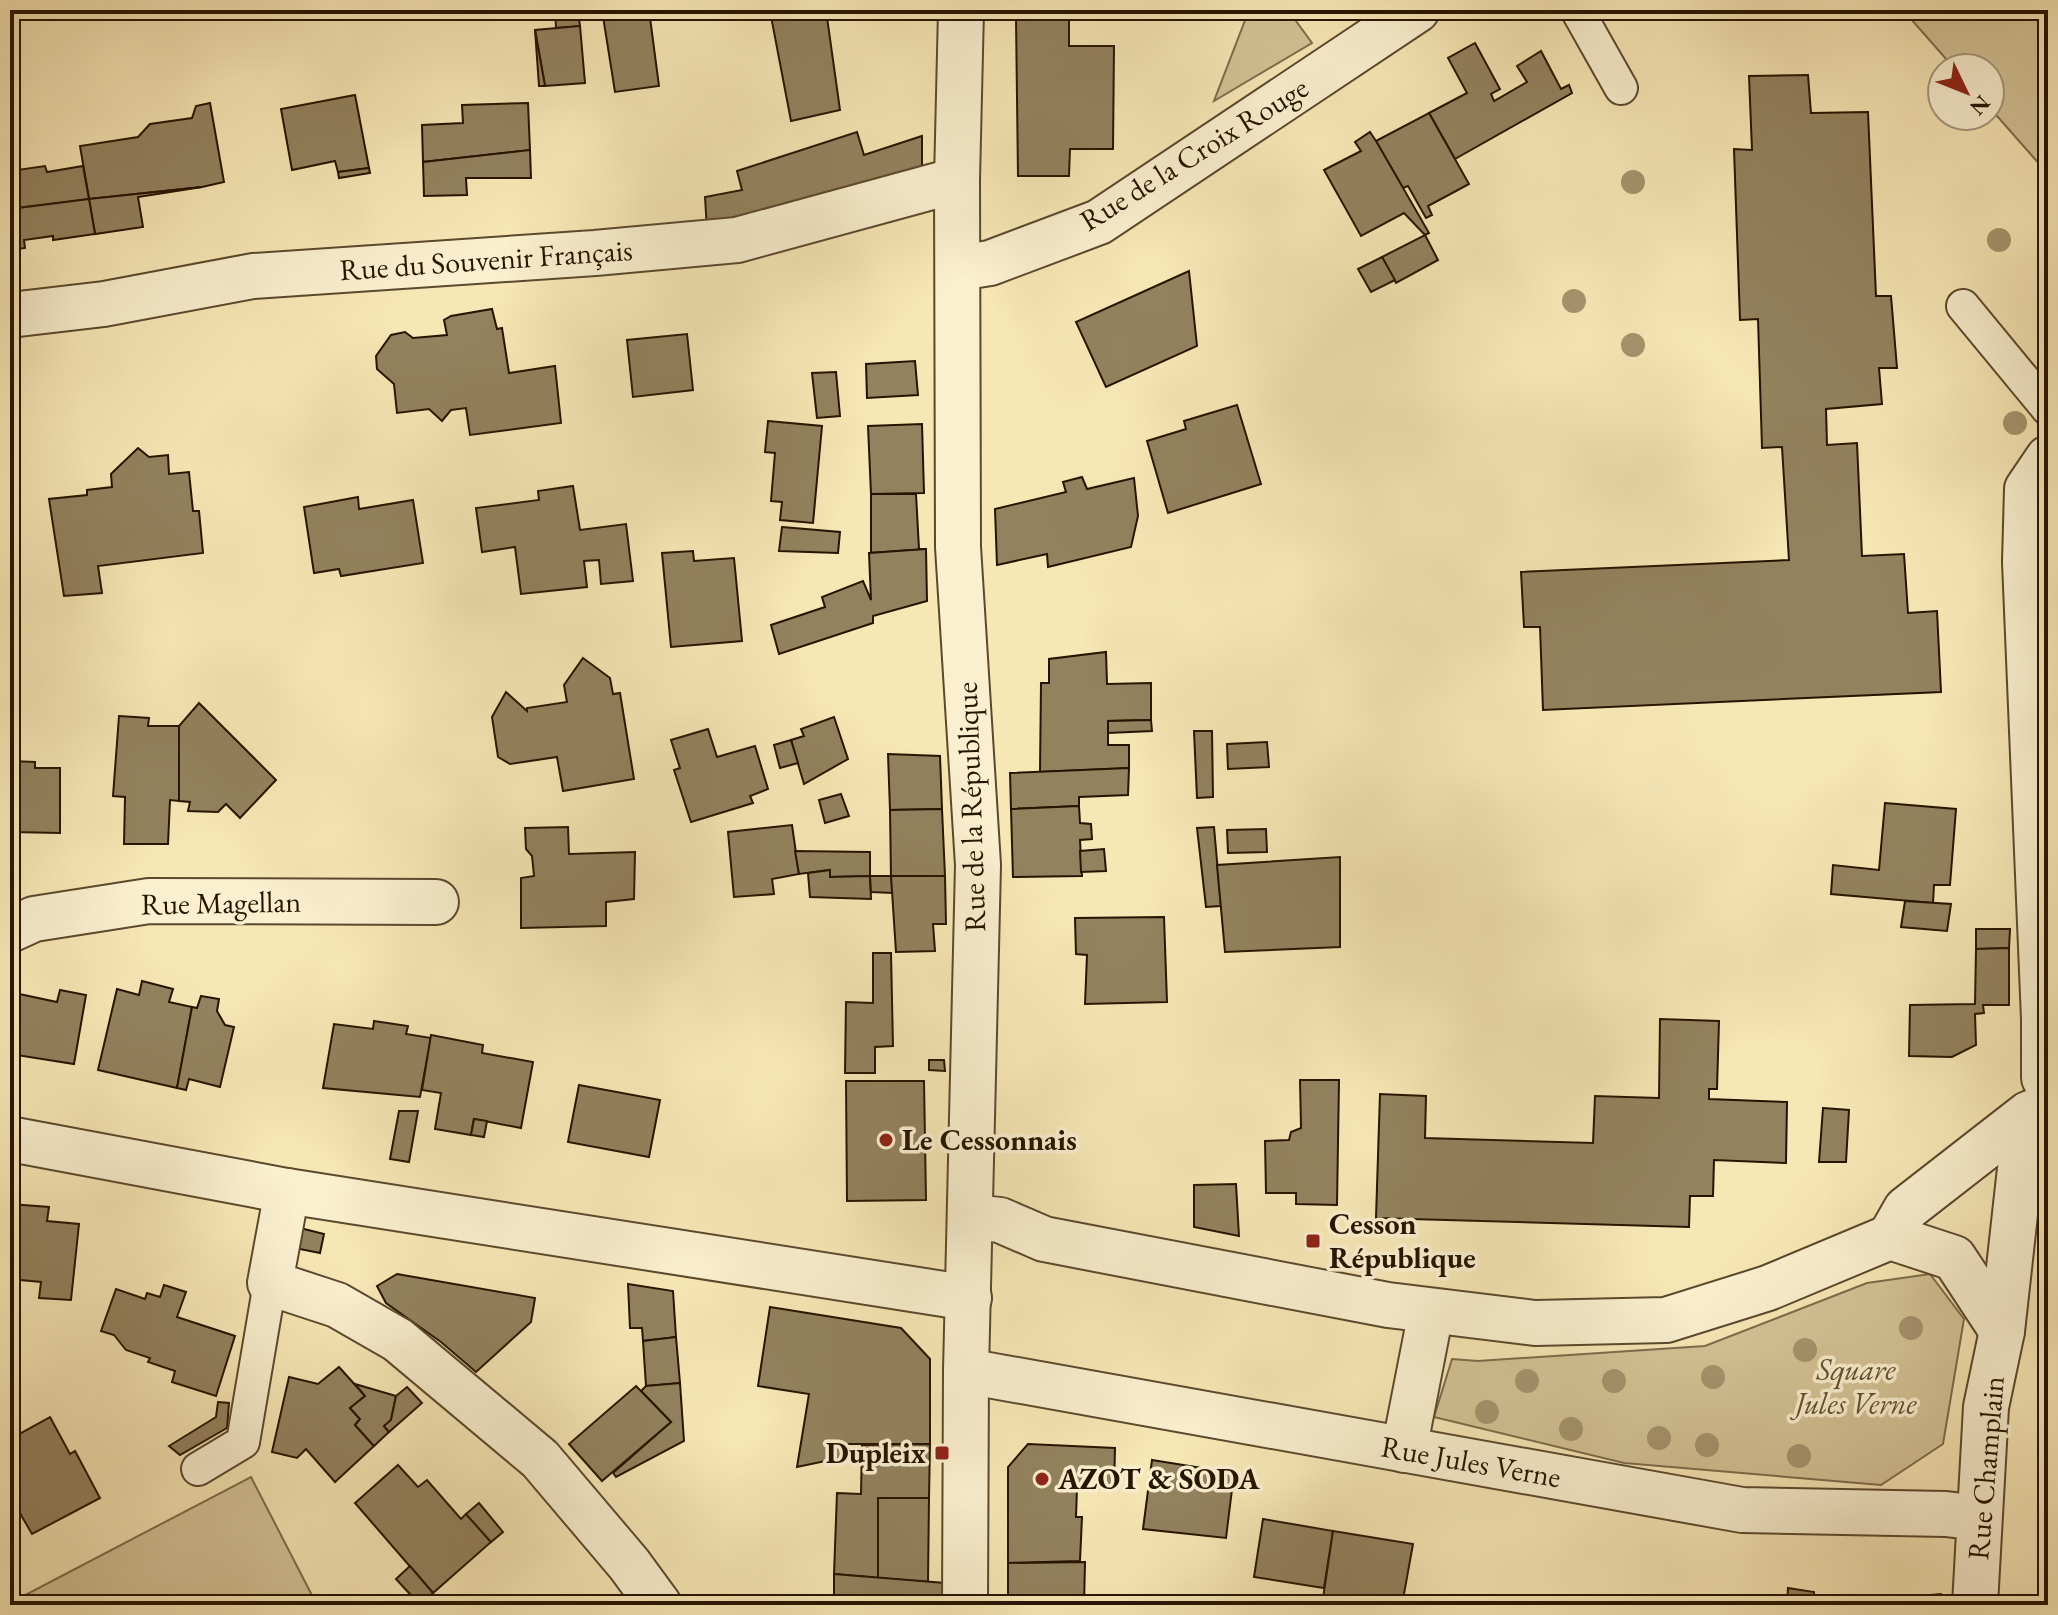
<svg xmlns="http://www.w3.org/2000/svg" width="2058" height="1615" font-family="'EB Garamond',serif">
<rect width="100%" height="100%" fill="#f7e7b5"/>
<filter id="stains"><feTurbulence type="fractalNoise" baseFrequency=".0025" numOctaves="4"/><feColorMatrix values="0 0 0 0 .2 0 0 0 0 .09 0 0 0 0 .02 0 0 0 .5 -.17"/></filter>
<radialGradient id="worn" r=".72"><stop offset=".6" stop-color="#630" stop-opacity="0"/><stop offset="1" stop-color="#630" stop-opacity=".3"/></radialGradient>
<g fill="#d4c396" stroke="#7e6c4b" stroke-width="2">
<path d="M1249 10H1288L1312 43 1214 101Z"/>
<path d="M1903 10H2048V174L1990 108V68H1954Z"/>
<path d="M1930 1274 1964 1319 1943 1444 1881 1485 1624 1463 1434 1417 1452 1359 1478 1361 1705 1346 1867 1283Z"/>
<path d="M251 1477 317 1605H11L10 1603Z"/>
</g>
<g fill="#93825e" stroke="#271400" stroke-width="2">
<path d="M555 10H578L580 26 556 28Z"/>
<path d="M602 10H649L659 86 615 92Z"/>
<path d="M782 10H826L840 110 791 121 770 11Z"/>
<path d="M1016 18 1069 20V46H1114L1113 149H1070L1069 176H1018Z"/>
<path d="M580 26 585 83 545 86 535 30Z"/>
<path d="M535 30 545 86H539Z"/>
<path d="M1475 43 1500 89 1491 94 1494 101 1527 82 1517 66 1541 51 1561 89 1569 85 1572 93 1455 159 1429 113 1467 93 1448 58Z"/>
<path d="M1808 75 1811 113 1868 112 1876 296H1891L1897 368H1879L1882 404 1826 409 1827 445 1857 443 1862 556 1904 554 1908 613 1937 611 1941 692 1543 710 1540 627H1524L1521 572 1789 560 1782 447 1762 448 1758 319 1740 320 1734 149 1752 150 1749 76Z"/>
<path d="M355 95 369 168 338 172 335 161 292 170 281 109Z"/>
<path d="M210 103 224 182 202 187 89 199 80 146 138 137 150 124 192 118 196 106Z"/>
<path d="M528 103 530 150 423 162 422 125 463 123 462 105Z"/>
<path d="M1429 113 1469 184 1428 206 1432 215 1426 218 1408 186 1403 188 1376 141Z"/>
<path d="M857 132 864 155 922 136V169L707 230 705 197 742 190 737 171Z"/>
<path d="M1370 132 1376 141 1429 233 1425 235 1404 213 1361 236 1324 170 1361 151 1355 142Z"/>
<path d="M530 150 531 178H466L467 195 424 196 423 162Z"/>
<path d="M45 166 47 172 83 166 89 199 10 209V171Z"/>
<path d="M369 168 370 173 339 178 338 172Z"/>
<path d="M202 187 138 197 143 227 95 234 89 199Z"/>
<path d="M89 199 95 234 53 240V236L24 240 25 248 10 250V209Z"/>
<path d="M1425 235 1438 260 1396 283 1382 257Z"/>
<path d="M1382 257 1395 280 1371 292 1358 269Z"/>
<path d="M1189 271 1197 346 1106 387 1076 322Z"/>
<path d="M492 309 497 329 502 328 509 373 555 366 561 423 470 435 466 408 451 410 442 421 429 409 397 413 394 384 377 369 376 356 391 335 405 332 413 338 447 335 444 320 451 316Z"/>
<path d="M687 334 693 390 633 397 627 340Z"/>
<path d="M915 361 918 395 867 398 866 364Z"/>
<path d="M836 372 840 416 817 418 812 373Z"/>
<path d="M1237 405 1261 484 1168 513 1147 441 1186 429 1184 421Z"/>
<path d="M768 421 822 426 813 523 780 520 782 502 771 501 775 453 765 452Z"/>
<path d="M922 424 924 493 871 494 868 426Z"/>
<path d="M138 448 149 457 168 455 169 474 189 472 193 511H199L203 553 98 566 102 593 64 596 49 499 87 495V490L112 487 111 474Z"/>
<path d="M1082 477 1087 489 1134 478 1138 516 1131 547 1048 567 1047 554 997 565 995 509 1066 492 1063 482Z"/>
<path d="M573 486 580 530 626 524 633 581 601 584 599 560 584 561 587 587 521 594 515 547 482 552 476 508 539 500 538 491Z"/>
<path d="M871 494H916L919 549H926L871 553Z"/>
<path d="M358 497 359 509 413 500 423 563 341 576 339 569 314 573 304 507Z"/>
<path d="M782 527 840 532 838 553 779 551Z"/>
<path d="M926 549 927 601 873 616V623L779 654 771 625 825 607 822 597 863 581 871 600 869 553Z"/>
<path d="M693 551 694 561 734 558 742 641 671 647 662 553Z"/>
<path d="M1106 652 1107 684 1151 683V720L1108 721V745H1129V768L1040 772 1041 683H1049V659Z"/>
<path d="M583 658 610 678 613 694 620 693 634 779 563 791 557 757 510 764 498 757 492 717 506 692 527 711V708L567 702 564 685Z"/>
<path d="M199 703 276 780 240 818 226 804 218 812 188 811 190 802 179 801V726Z"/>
<path d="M119 716 149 718 148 726H179V801L170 800 168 844H124L125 797 113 796Z"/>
<path d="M834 717 848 759 804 784 791 740 804 736 801 729Z"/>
<path d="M1151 720 1152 731 1108 733V721Z"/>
<path d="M708 729 717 757 755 746 768 789 750 796 753 803 691 822 674 770 680 768 671 740Z"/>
<path d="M1194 731H1212L1213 797 1197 798Z"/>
<path d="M791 740 798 763 780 768 774 745Z"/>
<path d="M1267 742 1269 767 1228 769 1227 744Z"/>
<path d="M888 754 940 756 942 809 890 810Z"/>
<path d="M10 761 35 762V768H60V833L10 832Z"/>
<path d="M1129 768 1128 795 1079 797V806L1011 809 1010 773Z"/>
<path d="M841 794 849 816 825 823 819 800Z"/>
<path d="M1885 803 1956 809 1950 885H1934L1933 903 1831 894 1833 865 1879 870Z"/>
<path d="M1079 806 1080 823 1091 824 1092 839 1080 840 1082 876 1013 877 1011 809Z"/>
<path d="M942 809 945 876H891L890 810Z"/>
<path d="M792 825 799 874 772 879 774 894 734 897 728 832Z"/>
<path d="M568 827 569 854 635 852 634 899 606 902V926L521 928V878L534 876 532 856 526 849 525 828Z"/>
<path d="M1214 827 1221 906 1206 907 1197 828Z"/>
<path d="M1266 829 1267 852 1228 853 1227 830Z"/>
<path d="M1104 849 1106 871 1081 872 1080 851Z"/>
<path d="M795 851 870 852V876L830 877V870L799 874Z"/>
<path d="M1340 857V947L1225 952 1217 865Z"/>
<path d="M830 870V877L870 876 871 899 810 897 808 873Z"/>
<path d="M870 876H891L893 893 871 892Z"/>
<path d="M891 876H945L946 924H933L935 951 896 952Z"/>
<path d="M1905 901 1951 904 1947 931 1901 927Z"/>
<path d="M1164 917 1167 1002 1085 1004 1087 955 1076 954 1075 918Z"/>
<path d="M1976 929H2010L2009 948 1976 949Z"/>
<path d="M2009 948V1005H1983L1984 1013 1975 1014 1976 1045 1952 1057 1909 1056 1910 1005 1975 1004 1976 949Z"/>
<path d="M873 953H891L893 1046 875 1047V1073H845L846 1002 873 1003Z"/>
<path d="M142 981 173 989 169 1002 192 1007 177 1088 98 1070 117 989 139 995Z"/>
<path d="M60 990 86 995 74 1064 10 1054V992L57 1002Z"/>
<path d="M201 996 219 999 217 1011 225 1025 234 1027 220 1087 189 1079 186 1090 177 1088 192 1007 197 1008Z"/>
<path d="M1660 1019 1719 1021 1717 1089H1709V1099L1787 1102 1786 1163 1714 1160 1713 1196H1690L1689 1227 1376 1218 1380 1094 1426 1096 1425 1138 1593 1143 1595 1096 1659 1098Z"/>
<path d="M374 1021 408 1026 406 1034 431 1038 420 1097 323 1088 334 1024 373 1029Z"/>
<path d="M431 1035 483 1045 482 1053 533 1062 521 1128 474 1119 471 1135 435 1129 441 1093 422 1090Z"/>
<path d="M929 1060H944L945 1071 929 1070Z"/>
<path d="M1300 1080H1339L1337 1205 1296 1204V1193H1266L1265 1141 1289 1140 1291 1132 1301 1128Z"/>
<path d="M846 1081H924L926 1200 847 1201Z"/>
<path d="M579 1085 660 1100 649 1157 568 1142Z"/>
<path d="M1823 1108 1849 1110 1846 1162H1819Z"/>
<path d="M399 1111H418L409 1162 390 1159Z"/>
<path d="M474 1119 487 1121 484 1137 471 1135Z"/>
<path d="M1236 1184 1239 1236 1194 1227V1185Z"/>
<path d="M10 1204 49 1207 47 1221 79 1224 71 1300 39 1298 41 1282 10 1279Z"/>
<path d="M300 1228 324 1234 320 1253 295 1248Z"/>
<path d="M397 1274 535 1298 531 1322 476 1372 441 1342 386 1303 377 1286Z"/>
<path d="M628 1284 673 1291 676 1337 643 1341 642 1328H630Z"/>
<path d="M164 1285 186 1292 177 1317 235 1336 216 1396 172 1382 175 1371 148 1362 150 1358 126 1350 114 1335 101 1331 116 1289 145 1299 147 1293 160 1297Z"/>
<path d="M770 1307 901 1328 930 1359V1444H841L840 1458 797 1467 809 1394 758 1386Z"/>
<path d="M676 1337 680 1383 646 1386 643 1341Z"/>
<path d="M339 1367 365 1396 350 1408 360 1419 355 1425 374 1446 335 1482 306 1449 297 1458 272 1452 289 1377 318 1384Z"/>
<path d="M680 1383 684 1441 616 1477 613 1473 671 1422 641 1391 646 1386Z"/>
<path d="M355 1384 396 1396 391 1420 384 1426 389 1432 374 1446 355 1425 360 1419 350 1408 365 1396Z"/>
<path d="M636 1386 671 1422 602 1481 569 1444Z"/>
<path d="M407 1387 422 1403 389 1432 384 1426 391 1420 396 1396Z"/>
<path d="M218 1402 229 1403 227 1428 180 1455 169 1446 216 1417Z"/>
<path d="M50 1417 70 1454 75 1451 100 1498 32 1534 10 1496V1439Z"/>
<path d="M930 1444 929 1498H878V1578L834 1574 837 1493 861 1494 862 1445Z"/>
<path d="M1028 1444 1115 1448 1114 1489 1077 1488 1076 1517H1082L1080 1561 1008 1563V1467Z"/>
<path d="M1152 1460 1234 1473 1226 1538 1143 1529Z"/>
<path d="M398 1465 418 1487 427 1480 461 1519 466 1514 491 1542 433 1593 355 1503Z"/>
<path d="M878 1498H929L928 1582 878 1578Z"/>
<path d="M479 1503 503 1532 491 1542 466 1514Z"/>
<path d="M1263 1519 1333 1531 1324 1588 1254 1577Z"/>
<path d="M1333 1531 1413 1544 1402 1605H1322Z"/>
<path d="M1085 1562 1084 1605H1008V1563Z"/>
<path d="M410 1566 433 1593 420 1605 396 1579Z"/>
<path d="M834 1574 945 1583 944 1605H866V1602L834 1601Z"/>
<path d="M1788 1588 1814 1592V1605H1787Z"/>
<path d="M1941 1594 1943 1605H1884V1599Z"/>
<path d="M1884 1595V1605H1850V1598Z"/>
</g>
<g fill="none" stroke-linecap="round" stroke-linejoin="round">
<defs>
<g id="service">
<path d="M1577 10 1621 88"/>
<path d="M1963 306 2048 409"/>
<path d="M198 1469 243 1442 270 1283"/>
</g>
<g id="minor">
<path d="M958 268 990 263 1099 222 1417 10"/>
<path d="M10 315 104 304 253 276 595 253 737 240 957 180"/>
<path d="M2048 458 2027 489 2025 562 2044 1019V1078L2048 1085"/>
<path d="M10 930 34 919 149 901 436 902"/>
<path d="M10 1139 287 1191 969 1298"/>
<path d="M287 1191 270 1283 337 1305 398 1340 540 1459 629 1564 659 1605"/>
<path d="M971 1217 1000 1220 1044 1239 1388 1305 1535 1323 1666 1320 1768 1288 1890 1237 1954 1258 2002 1331"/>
<path d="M1890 1237 1906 1209 2028 1114 2048 1106"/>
<path d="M966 1371 1742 1510 1946 1514 1979 1518"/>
<path d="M1404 1450 1431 1312"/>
<path d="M1975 1605 1986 1407 2002 1331 2020 1169 2048 1120"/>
</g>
<path id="tertiary" d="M961 10 957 180 958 547 978 865 966 1371 965 1605"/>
</defs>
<use href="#service" stroke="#5b492d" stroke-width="36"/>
<use href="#minor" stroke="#5b492d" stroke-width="48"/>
<use href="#tertiary" stroke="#5b492d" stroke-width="48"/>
<use href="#service" stroke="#faefcf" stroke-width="32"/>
<use href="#minor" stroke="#faefcf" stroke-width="44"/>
<use href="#tertiary" stroke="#faefcf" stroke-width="44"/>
</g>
<g fill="#a6946e">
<circle cx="1633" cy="182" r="12"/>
<circle cx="1999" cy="240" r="12"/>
<circle cx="1574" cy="301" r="12"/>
<circle cx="1633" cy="345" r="12"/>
<circle cx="2015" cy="423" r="12"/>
<circle cx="1911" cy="1328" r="12"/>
<circle cx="1805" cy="1350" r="12"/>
<circle cx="1713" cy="1377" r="12"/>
<circle cx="1527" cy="1381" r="12"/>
<circle cx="1614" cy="1381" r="12"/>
<circle cx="1487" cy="1412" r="12"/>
<circle cx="1571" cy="1429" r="12"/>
<circle cx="1659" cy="1438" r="12"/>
<circle cx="1707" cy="1445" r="12"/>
<circle cx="1799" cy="1456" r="12"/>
</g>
<g fill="#8f2418" stroke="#faefcf" stroke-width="3">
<circle cx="886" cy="1140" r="8"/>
<rect x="1305" y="1233" width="16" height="16" rx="4"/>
<rect x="934" y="1445" width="16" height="16" rx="4"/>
<circle cx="1042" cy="1479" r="8"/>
</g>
<g text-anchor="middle" stroke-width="7" stroke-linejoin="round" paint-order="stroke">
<g font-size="30" fill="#271400" stroke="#faefcf">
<text transform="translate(1194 154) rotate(-32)" y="10">Rue de la Croix Rouge</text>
<text transform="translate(486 260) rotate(-4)" y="10">Rue du Souvenir Français</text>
<text transform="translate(971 807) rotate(-92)" y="10">Rue de la République</text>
<text transform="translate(221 903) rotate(-1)" y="10">Rue Magellan</text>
<text transform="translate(1471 1462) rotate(10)" y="10">Rue Jules Verne</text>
<text transform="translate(1986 1468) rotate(-85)" y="10">Rue Champlain</text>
</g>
<g font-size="30" font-weight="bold" fill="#271400" stroke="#faefcf" text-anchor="start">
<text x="902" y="1150">Le Cessonnais</text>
<text x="1329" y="1234">Cesson<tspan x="1329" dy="34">République</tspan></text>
<text x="926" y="1463" text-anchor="end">Dupleix</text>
<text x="1058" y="1489">AZOT &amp; SODA</text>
</g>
<g font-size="30" font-style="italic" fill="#645134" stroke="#faefcf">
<text x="1856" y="1380">Square<tspan x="1856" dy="34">Jules Verne</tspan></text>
</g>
</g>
<rect width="2058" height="1615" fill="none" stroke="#f7e7b5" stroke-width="40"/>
<rect x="12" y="12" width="2034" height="1591" fill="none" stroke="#271400" stroke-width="4"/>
<rect x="20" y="20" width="2018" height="1575" fill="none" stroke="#271400" stroke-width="2"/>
<g transform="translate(1966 92) rotate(133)"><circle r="38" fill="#faefcf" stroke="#a6977c" stroke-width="2"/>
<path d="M0-6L14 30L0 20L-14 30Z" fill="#8f2418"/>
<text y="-12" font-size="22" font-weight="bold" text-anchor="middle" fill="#271400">N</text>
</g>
<rect width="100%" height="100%" filter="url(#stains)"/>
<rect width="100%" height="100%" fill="url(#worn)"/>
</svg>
